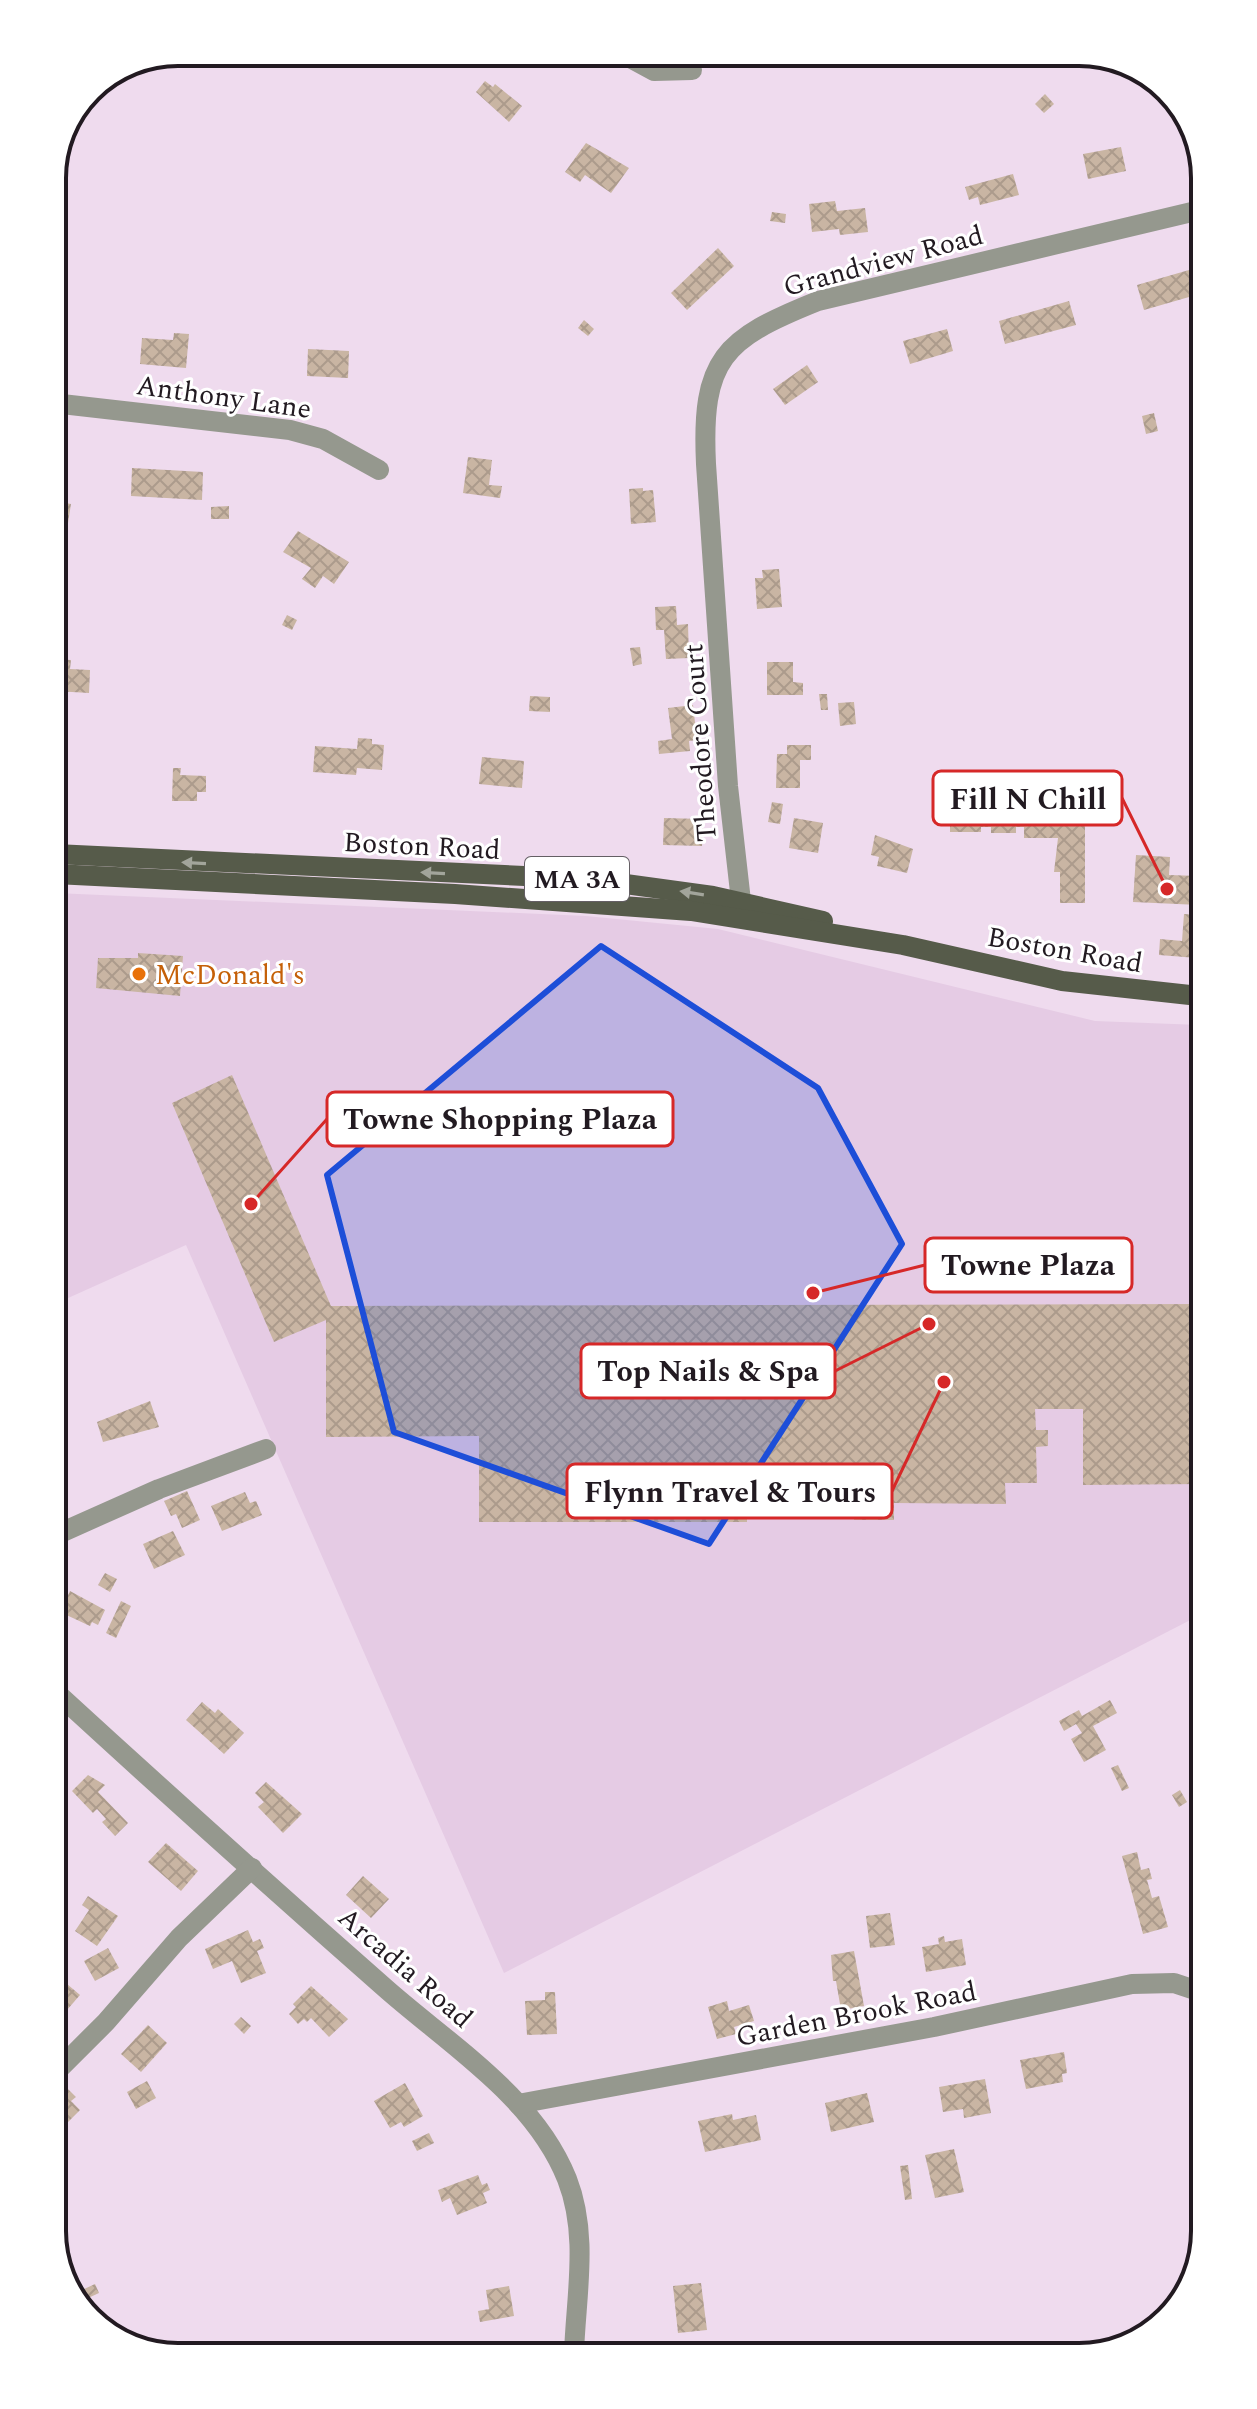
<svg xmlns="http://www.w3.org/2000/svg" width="1257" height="2409" font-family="Spectral,serif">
<defs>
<pattern id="building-cross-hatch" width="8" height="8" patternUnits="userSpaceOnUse" patternTransform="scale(2)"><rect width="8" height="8" fill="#c9b5a3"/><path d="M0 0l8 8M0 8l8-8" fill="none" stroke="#ac9b8c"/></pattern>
</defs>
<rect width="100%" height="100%" fill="#efdbee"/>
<path fill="#e5cbe4" d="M55 893 586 916 718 929 1095 1021 1200 1025 1202 1614 504 1973 186 1245 57 1303Z"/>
<g fill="url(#building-cross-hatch)">
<path d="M814 52H843V53L818 62Z"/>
<path d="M485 81 493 87 495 84 522 106 509 122 476 92Z"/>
<path d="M1045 94 1054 104 1044 113 1035 104Z"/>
<path d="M586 143 629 168 611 193 585 175 580 182 565 172Z"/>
<path d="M1121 147 1126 171 1088 179 1083 154Z"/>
<path d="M1013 174 1019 195 980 205 978 197 969 200 965 187Z"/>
<path d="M835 201 837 211 865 208 868 232 840 235 839 229 812 232 809 204Z"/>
<path d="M772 212 786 214 785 223 770 221Z"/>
<path d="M718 248 734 266 687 310 671 293Z"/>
<path d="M1196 268V295L1144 310 1137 285Z"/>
<path d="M1069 301 1076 325 1005 344 999 321Z"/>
<path d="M584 320 594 329 588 336 578 328Z"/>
<path d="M947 329 953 351 910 364 903 341Z"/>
<path d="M174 333 189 334 186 368 140 364 142 338 173 340Z"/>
<path d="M308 349 349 351 348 378 307 376Z"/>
<path d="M807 365 818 382 785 405 773 389Z"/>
<path d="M1154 413 1158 431 1146 434 1142 416Z"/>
<path d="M468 457 492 460 489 485 502 486 500 498 463 493Z"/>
<path d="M132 468 203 472 202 500 131 496Z"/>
<path d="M643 488V491L653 490 656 522 631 524 629 489Z"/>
<path d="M60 502 71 504 68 523 57 521Z"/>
<path d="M229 506V519H211V507Z"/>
<path d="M298 531 349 562 334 584 323 576 315 588 302 579 311 568 283 552Z"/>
<path d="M779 569 782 607 757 609 755 578H763L762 570Z"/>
<path d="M676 606 677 625 688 624 689 658 666 659 664 630H656L655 607Z"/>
<path d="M287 615 297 620 292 630 282 625Z"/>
<path d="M640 647 642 664 633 666 630 648Z"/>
<path d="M54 659 71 660 70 669 90 670 89 693 55 691Z"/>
<path d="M767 662H793V682L803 683V695H767Z"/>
<path d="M819 694H827L828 710H821Z"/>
<path d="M530 696 550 697V712L529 711Z"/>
<path d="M854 702 856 724 840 726 838 703Z"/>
<path d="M693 705 697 740 689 741 690 751 659 754 658 741 672 739 668 708Z"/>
<path d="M358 738 372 739V744L384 745 382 770 357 768 356 775 313 772 315 746 357 749Z"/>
<path d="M787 745H811V760H800V788H776L777 754H787Z"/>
<path d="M482 757 524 761 522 788 479 784Z"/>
<path d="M173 768H181L180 775 206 776V792H197V801H172Z"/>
<path d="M950 800H1055V811H1085V903H1060V872H1054L1058 838H1024V827H1016V833H991V827H981V832H950Z"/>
<path d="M772 802 783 804 780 824 768 822Z"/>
<path d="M664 818 703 819 702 846 663 845Z"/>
<path d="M794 818 823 823 818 853 789 848Z"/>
<path d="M875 835 913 849 907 873 877 866 879 857 871 855Z"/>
<path d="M1136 855 1170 857 1169 875 1199 876V905L1133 902Z"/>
<path d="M1184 914 1199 915 1197 958 1159 955 1160 939 1182 941Z"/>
<path d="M138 953 183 956 180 996 96 988 98 958H138Z"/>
<path d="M232 1075 331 1306 1201 1304 1202 1484 1083 1485V1409H1035L1036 1430H1048V1446L1036 1447 1037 1483H1005L1006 1504 894 1503V1520H854L855 1504 747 1503V1522H479V1436L326 1437V1320L274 1342 172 1103Z"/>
<path d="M150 1401 159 1427 103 1442 97 1422Z"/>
<path d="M58 1458 67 1480 58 1484Z"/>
<path d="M187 1491 200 1520 182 1528 176 1514 171 1516 164 1501Z"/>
<path d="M245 1492 250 1503 256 1501 262 1515 222 1531 211 1506Z"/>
<path d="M173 1531 185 1555 154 1569 143 1544Z"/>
<path d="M105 1573 117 1579 110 1592 98 1585Z"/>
<path d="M70 1591 105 1610 98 1625 92 1622 90 1626 60 1612Z"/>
<path d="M121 1601 131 1606 116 1638 106 1633Z"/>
<path d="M1110 1700 1117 1713 1093 1726 1106 1750 1084 1762 1071 1739 1082 1733 1076 1724 1064 1731 1059 1721 1079 1710 1082 1716Z"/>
<path d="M202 1702 215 1713 218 1709 244 1733 224 1754 186 1720Z"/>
<path d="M1118 1765 1129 1788 1122 1791 1111 1768Z"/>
<path d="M88 1775 105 1785 98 1792 128 1823 115 1836 102 1822 106 1819 97 1809 93 1813 72 1791Z"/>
<path d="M266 1782 302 1814 283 1833 258 1807 264 1802 255 1793Z"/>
<path d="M1180 1790 1187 1802 1179 1807 1172 1795Z"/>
<path d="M166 1843 198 1871 181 1891 148 1862Z"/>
<path d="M1137 1852 1141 1870 1149 1868 1152 1879 1147 1880 1152 1898 1159 1896 1168 1927 1143 1934 1122 1856Z"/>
<path d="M363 1876 389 1899 371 1918 346 1895Z"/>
<path d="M88 1896 118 1916 97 1946 75 1931 89 1910 82 1905Z"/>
<path d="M890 1913 895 1945 870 1948 866 1916Z"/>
<path d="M248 1930 253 1942 260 1939 264 1948 257 1951 266 1973 241 1983 232 1961 213 1969 205 1949Z"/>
<path d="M944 1936 945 1942 962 1939 966 1965 926 1972 922 1947 939 1944 938 1938Z"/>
<path d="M108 1948 119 1968 95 1981 84 1961Z"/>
<path d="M854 1951 864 2006 841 2010 836 1981H833L831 1955Z"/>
<path d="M60 1978 80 1995 60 2018Z"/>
<path d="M311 1986 348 2019 329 2037 311 2018 307 2022 304 2019 298 2024 289 2014 296 2007 293 2004Z"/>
<path d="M545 1992H555L557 2034 527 2035 525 2001 545 2000Z"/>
<path d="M727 2001 729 2011 749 2005 754 2021 734 2027 736 2034 717 2039 708 2007Z"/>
<path d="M241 2017 251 2026 244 2034 234 2024Z"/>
<path d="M148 2025 167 2043 141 2072 121 2054Z"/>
<path d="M1064 2052 1067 2073 1062 2074 1063 2082 1026 2089 1020 2060Z"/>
<path d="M985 2079 991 2113 964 2118 963 2109 943 2112 939 2087Z"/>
<path d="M147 2081 156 2098 136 2109 127 2092Z"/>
<path d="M61 2082 76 2097 71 2101 80 2110 67 2123 61 2118Z"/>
<path d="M405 2083 423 2116 404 2127 401 2122 390 2128 374 2101Z"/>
<path d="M867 2093 874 2122 831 2132 825 2103Z"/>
<path d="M732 2114 733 2120 756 2115 761 2140 705 2152 698 2121Z"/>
<path d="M429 2133 434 2143 417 2151 412 2141Z"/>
<path d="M954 2149 964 2192 935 2198 925 2155Z"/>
<path d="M908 2165 912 2199 905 2200 900 2166Z"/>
<path d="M478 2175 482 2185 487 2183 490 2190 483 2193 487 2203 457 2215 450 2198 442 2202 438 2190Z"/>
<path d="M701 2283 707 2330 678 2333 673 2286Z"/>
<path d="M95 2284 99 2293 86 2299 82 2290Z"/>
<path d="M509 2286 514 2316 480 2322 478 2311 489 2309 486 2290Z"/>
</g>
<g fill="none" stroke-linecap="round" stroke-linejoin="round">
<g stroke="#95988e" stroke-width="20">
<path d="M619 52 654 71 692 70"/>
<path d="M53 403 290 430 323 439 379 470"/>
<path d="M741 901 728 786 706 464C701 359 723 339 818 301L1196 211"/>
<path d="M58 1534 159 1489 266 1449"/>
<path d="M59 1695C166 1793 275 1891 384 1987 448 2044 534 2096 567 2179 589 2235 576 2295 574 2353"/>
<path d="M61 2067 106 2022 179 1938 252 1868"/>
<path d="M518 2104 934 2027 1132 1984 1174 1983 1204 1993"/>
</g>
<g stroke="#565b4a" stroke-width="20">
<path d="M55 854 589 879 713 896 823 921"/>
<path d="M55 874 455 894 691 911 903 945 1062 981 1199 996"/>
</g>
</g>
<defs><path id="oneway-solid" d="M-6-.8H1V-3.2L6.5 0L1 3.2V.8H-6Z" transform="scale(2)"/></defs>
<g fill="#a2a59b">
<use href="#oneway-solid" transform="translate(194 863) rotate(-177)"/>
<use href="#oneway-solid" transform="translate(433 873) rotate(-177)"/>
<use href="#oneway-solid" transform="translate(692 893) rotate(-171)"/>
</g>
<path fill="#1d4ed8" fill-opacity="0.2" stroke="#1d4ed8" stroke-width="6" stroke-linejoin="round" d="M601 946 818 1088 902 1244 709 1544 394 1432 327 1175Z"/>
<circle fill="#e8710a" stroke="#fff" stroke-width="3" cx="139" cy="974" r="8"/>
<g text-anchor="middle" stroke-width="6" stroke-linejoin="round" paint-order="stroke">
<rect fill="#fff" stroke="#645f64" stroke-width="2" x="525" y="857" width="104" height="44" rx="6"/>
<g font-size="26" font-weight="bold" fill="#221a21">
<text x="577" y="888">MA 3A</text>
</g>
<g font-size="28" fill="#221a21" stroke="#fff">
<text transform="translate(883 260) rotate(-15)" y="10">Grandview Road</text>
<text transform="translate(224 396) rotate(8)" y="10">Anthony Lane</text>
<text transform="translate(699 743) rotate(-94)" y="10">Theodore Court</text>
<text transform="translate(422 845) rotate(3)" y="10">Boston Road</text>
<text transform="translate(1065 949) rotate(10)" y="10">Boston Road</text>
<text transform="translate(406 1967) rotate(41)" y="10">Arcadia Road</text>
<text transform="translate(856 2013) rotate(-11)" y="10">Garden Brook Road</text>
</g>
<g font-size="28" fill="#c56008" stroke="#fff" text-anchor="start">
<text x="155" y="984">McDonald's</text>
</g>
</g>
<path d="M0 0H1257V2409H0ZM178 66H1079A112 112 0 0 1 1191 178V2231A112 112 0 0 1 1079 2343H178A112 112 0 0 1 66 2231V178A112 112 0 0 1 178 66Z" fill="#fff" fill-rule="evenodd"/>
<path fill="none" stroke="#221a21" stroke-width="4" d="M178 66H1079A112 112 0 0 1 1191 178V2231A112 112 0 0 1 1079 2343H178A112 112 0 0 1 66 2231V178A112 112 0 0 1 178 66Z"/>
<path fill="none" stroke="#d62828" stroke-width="3" d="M1167 889L1122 798M251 1204L327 1119M813 1293L925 1265M929 1324L835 1371M944 1382L892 1491"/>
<g fill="#d62828" stroke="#fff" stroke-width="3">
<circle cx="1167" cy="889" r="8"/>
<circle cx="251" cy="1204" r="8"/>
<circle cx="813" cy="1293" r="8"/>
<circle cx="929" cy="1324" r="8"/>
<circle cx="944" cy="1382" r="8"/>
</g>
<g fill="#fff" stroke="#d62828" stroke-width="3">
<rect x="933" y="771" width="189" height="54" rx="8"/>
<rect x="327" y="1092" width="346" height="54" rx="8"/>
<rect x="925" y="1238" width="207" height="54" rx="8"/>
<rect x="581" y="1344" width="254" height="54" rx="8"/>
<rect x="567" y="1464" width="325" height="54" rx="8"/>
</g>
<g font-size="30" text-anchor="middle" font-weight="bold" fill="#221a21">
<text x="1028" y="809">Fill N Chill</text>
<text x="500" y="1129">Towne Shopping Plaza</text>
<text x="1028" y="1275">Towne Plaza</text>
<text x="708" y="1381">Top Nails &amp; Spa</text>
<text x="730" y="1502">Flynn Travel &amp; Tours</text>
</g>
</svg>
